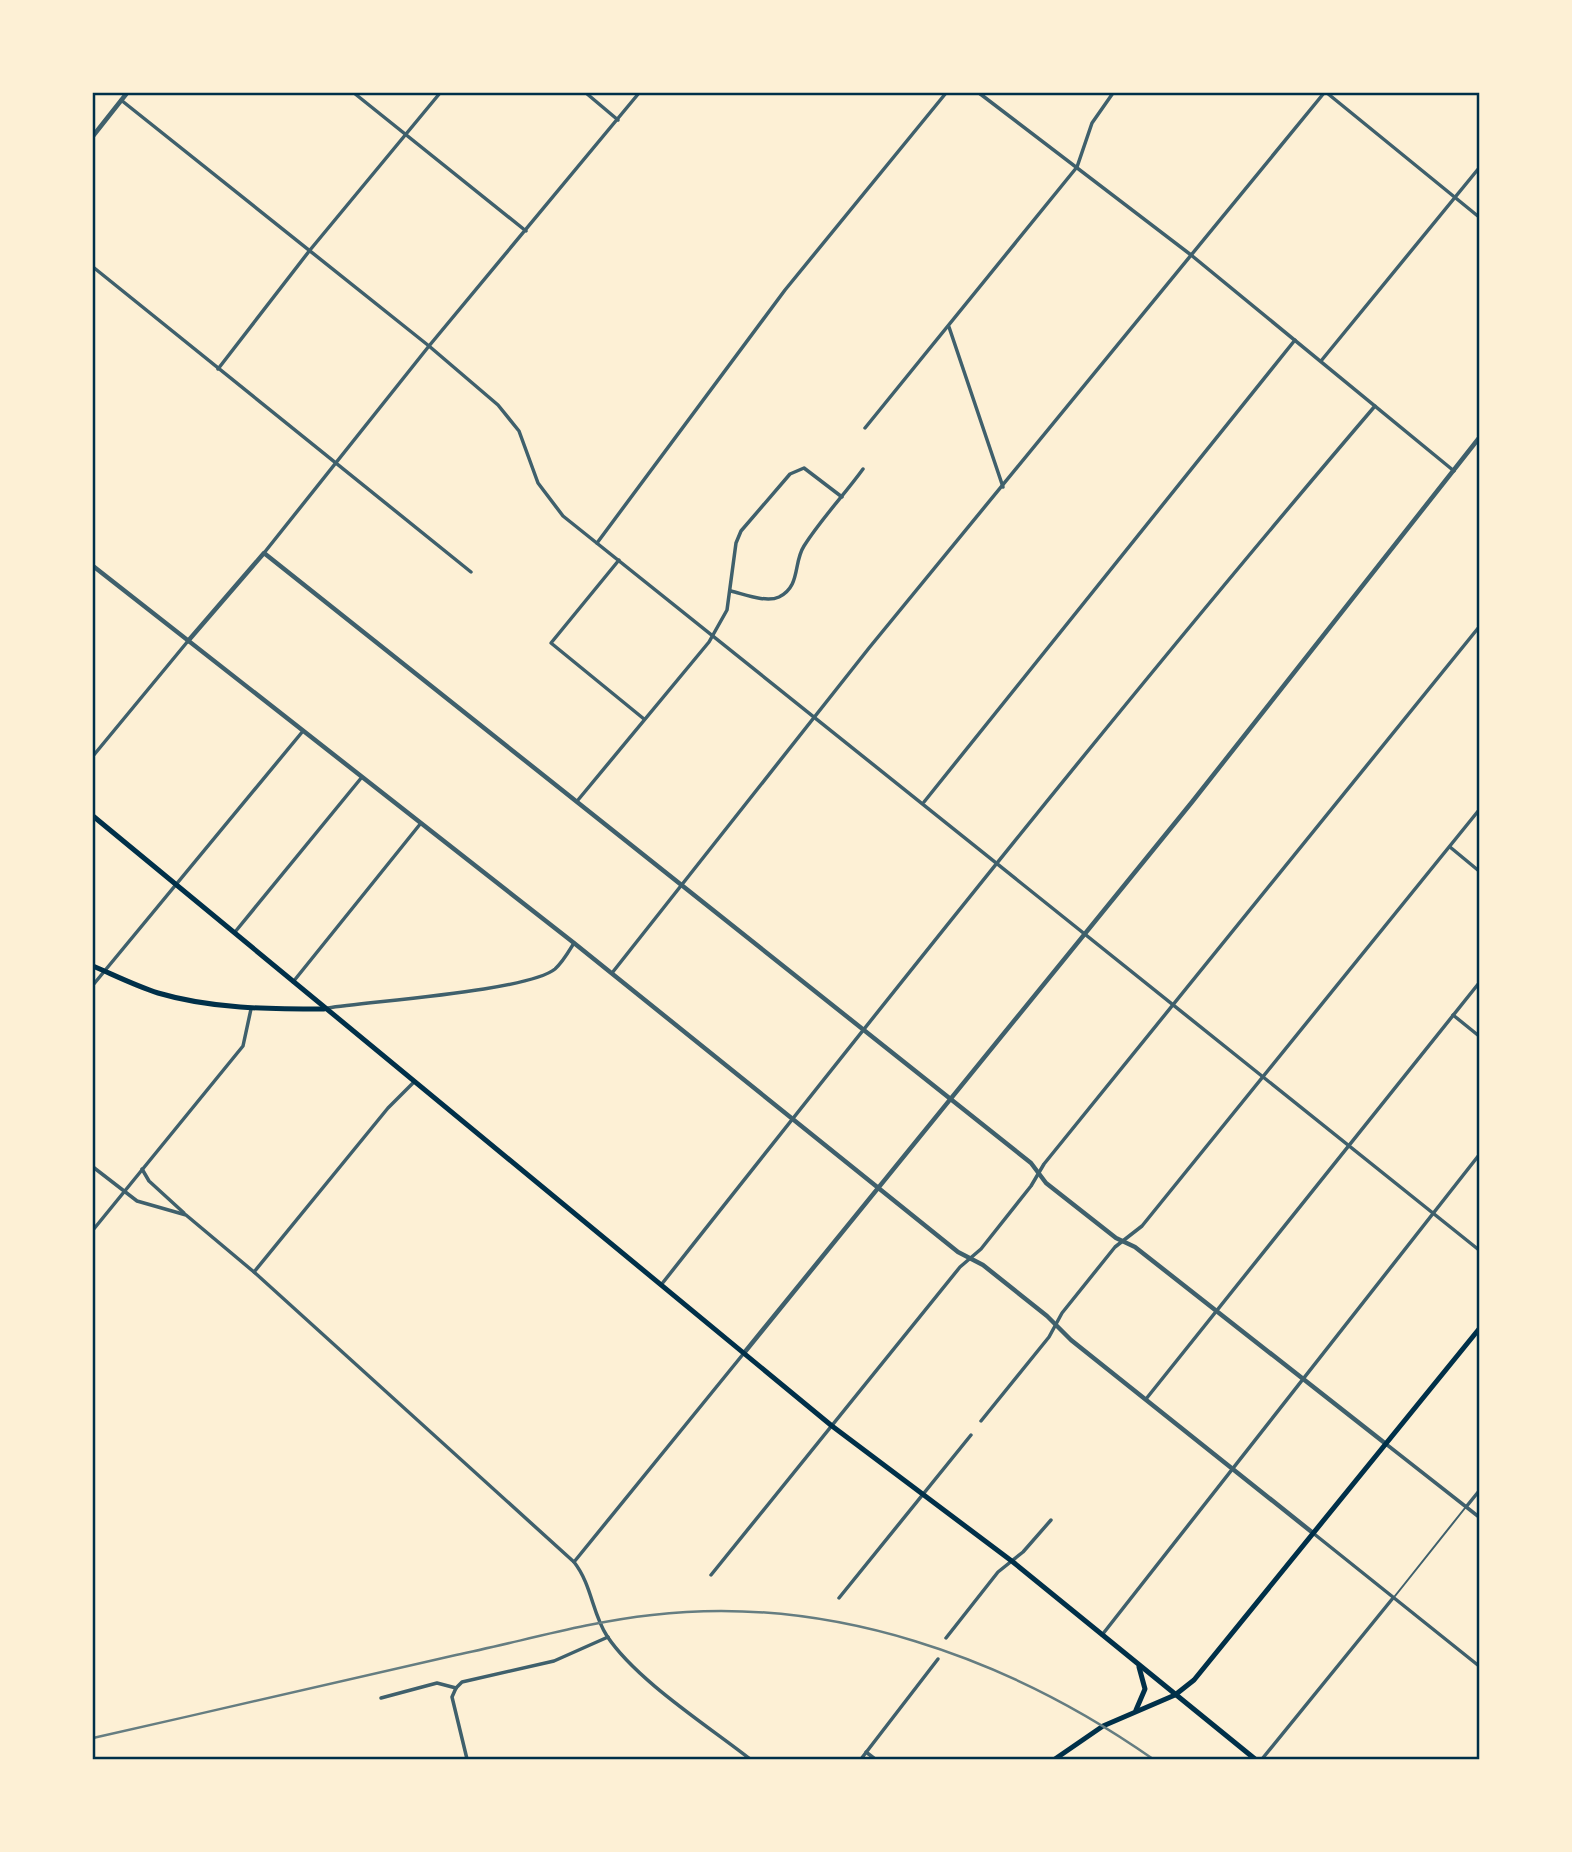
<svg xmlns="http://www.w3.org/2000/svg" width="1572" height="1852" font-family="'Noto Sans',sans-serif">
<rect width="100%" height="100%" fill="#fdf0d5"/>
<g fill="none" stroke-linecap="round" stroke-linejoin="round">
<path stroke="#3f606c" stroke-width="2" d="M1395 1596 1465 1508"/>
<g stroke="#3f606c" stroke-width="3.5">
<path d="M354 93 526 231"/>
<path d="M586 93 618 120"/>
<path d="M979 93 1191 255 1454 471"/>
<path d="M1327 93 1479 217"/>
<path d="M121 100 429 346 498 405 519 431 538 483 563 516C870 759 1172 1007 1479 1250"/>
<path d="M93 267 471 572"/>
<path d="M949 327 1003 487"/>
<path d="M1321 361 1479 168"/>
<path d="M218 369 310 250 440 93"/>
<path d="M865 428 1077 167 1092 123 1113 93"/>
<path d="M597 543 785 290 946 93"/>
<path d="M264 553 429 346 639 93"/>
<path d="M619 560 551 643 644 719"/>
<path d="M731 591C744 594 766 603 779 597 801 586 793 563 804 546 821 519 845 494 863 469"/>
<path d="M93 756 188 641"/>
<path d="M578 800 709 642 727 610 736 543 741 531 790 474 804 468 842 497"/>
<path d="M924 802 1295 340"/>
<path d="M1450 847 1479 871"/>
<path d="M235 932 362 777"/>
<path d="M612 973 869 648 1324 93"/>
<path d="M293 982 421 823"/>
<path d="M93 985 303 731"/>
<path d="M328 1008C372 1001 528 991 555 969 563 962 569 951 574 943"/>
<path d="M1453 1015 1479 1036"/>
<path d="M93 1167 137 1201 186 1215 254 1272 574 1562C592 1585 592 1613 607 1636 636 1680 708 1726 750 1759"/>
<path d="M142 1169 149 1181 184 1213"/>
<path d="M93 1230 243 1046 251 1009"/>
<path d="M254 1272 388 1108 414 1082"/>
<path d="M661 1285C895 989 1130 693 1375 406"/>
<path d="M1146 1399 1479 983"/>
<path d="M981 1421 1049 1337 1062 1313 1115 1247 1142 1226 1479 810"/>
<path d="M1386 1444 1479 1517"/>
<path d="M1466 1507 1479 1491"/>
<path d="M1313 1533 1479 1666"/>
<path d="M574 1562 744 1353"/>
<path d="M711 1575 960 1267 981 1249 1031 1186 1044 1164 1479 627"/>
<path d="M839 1598 971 1435"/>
<path d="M1102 1635 1479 1155"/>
<path d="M946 1638 998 1572 1023 1552 1051 1520"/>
<path d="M456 1688 462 1682 554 1661 608 1637"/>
<path d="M456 1688 452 1697 467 1759"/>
<path d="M381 1698 437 1683 456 1688"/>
<path d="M866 1752 875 1759"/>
<path d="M861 1759 938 1659"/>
<path d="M1262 1759 1393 1598"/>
</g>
<g stroke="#3f606c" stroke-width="4.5">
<path d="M93 136 127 93"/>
<path d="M93 566 574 943 958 1252 983 1265 1047 1316 1071 1340 1313 1533"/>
<path d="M188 641 264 553 1031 1163 1046 1183 1116 1238 1135 1247 1386 1444"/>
<path d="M744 1353 1192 802 1479 438"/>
</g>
<g stroke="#003049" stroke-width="5">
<path d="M93 816 832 1426 1013 1562 1255 1759"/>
<path d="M93 966C114 975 136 986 158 993 212 1009 268 1009 324 1009"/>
<path d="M1136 1710 1145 1689 1139 1667"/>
<path d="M1055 1759 1103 1726 1175 1695 1194 1680 1479 1329"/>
</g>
<path stroke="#657d81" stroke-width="2.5" d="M93 1738C214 1711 334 1682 456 1655 520 1642 586 1622 652 1615 830 1594 1009 1658 1153 1759"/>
</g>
<rect width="1572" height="1852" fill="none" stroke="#fdf0d5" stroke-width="189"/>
<rect x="94" y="94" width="1384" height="1664" fill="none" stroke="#003049" stroke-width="2.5"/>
</svg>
